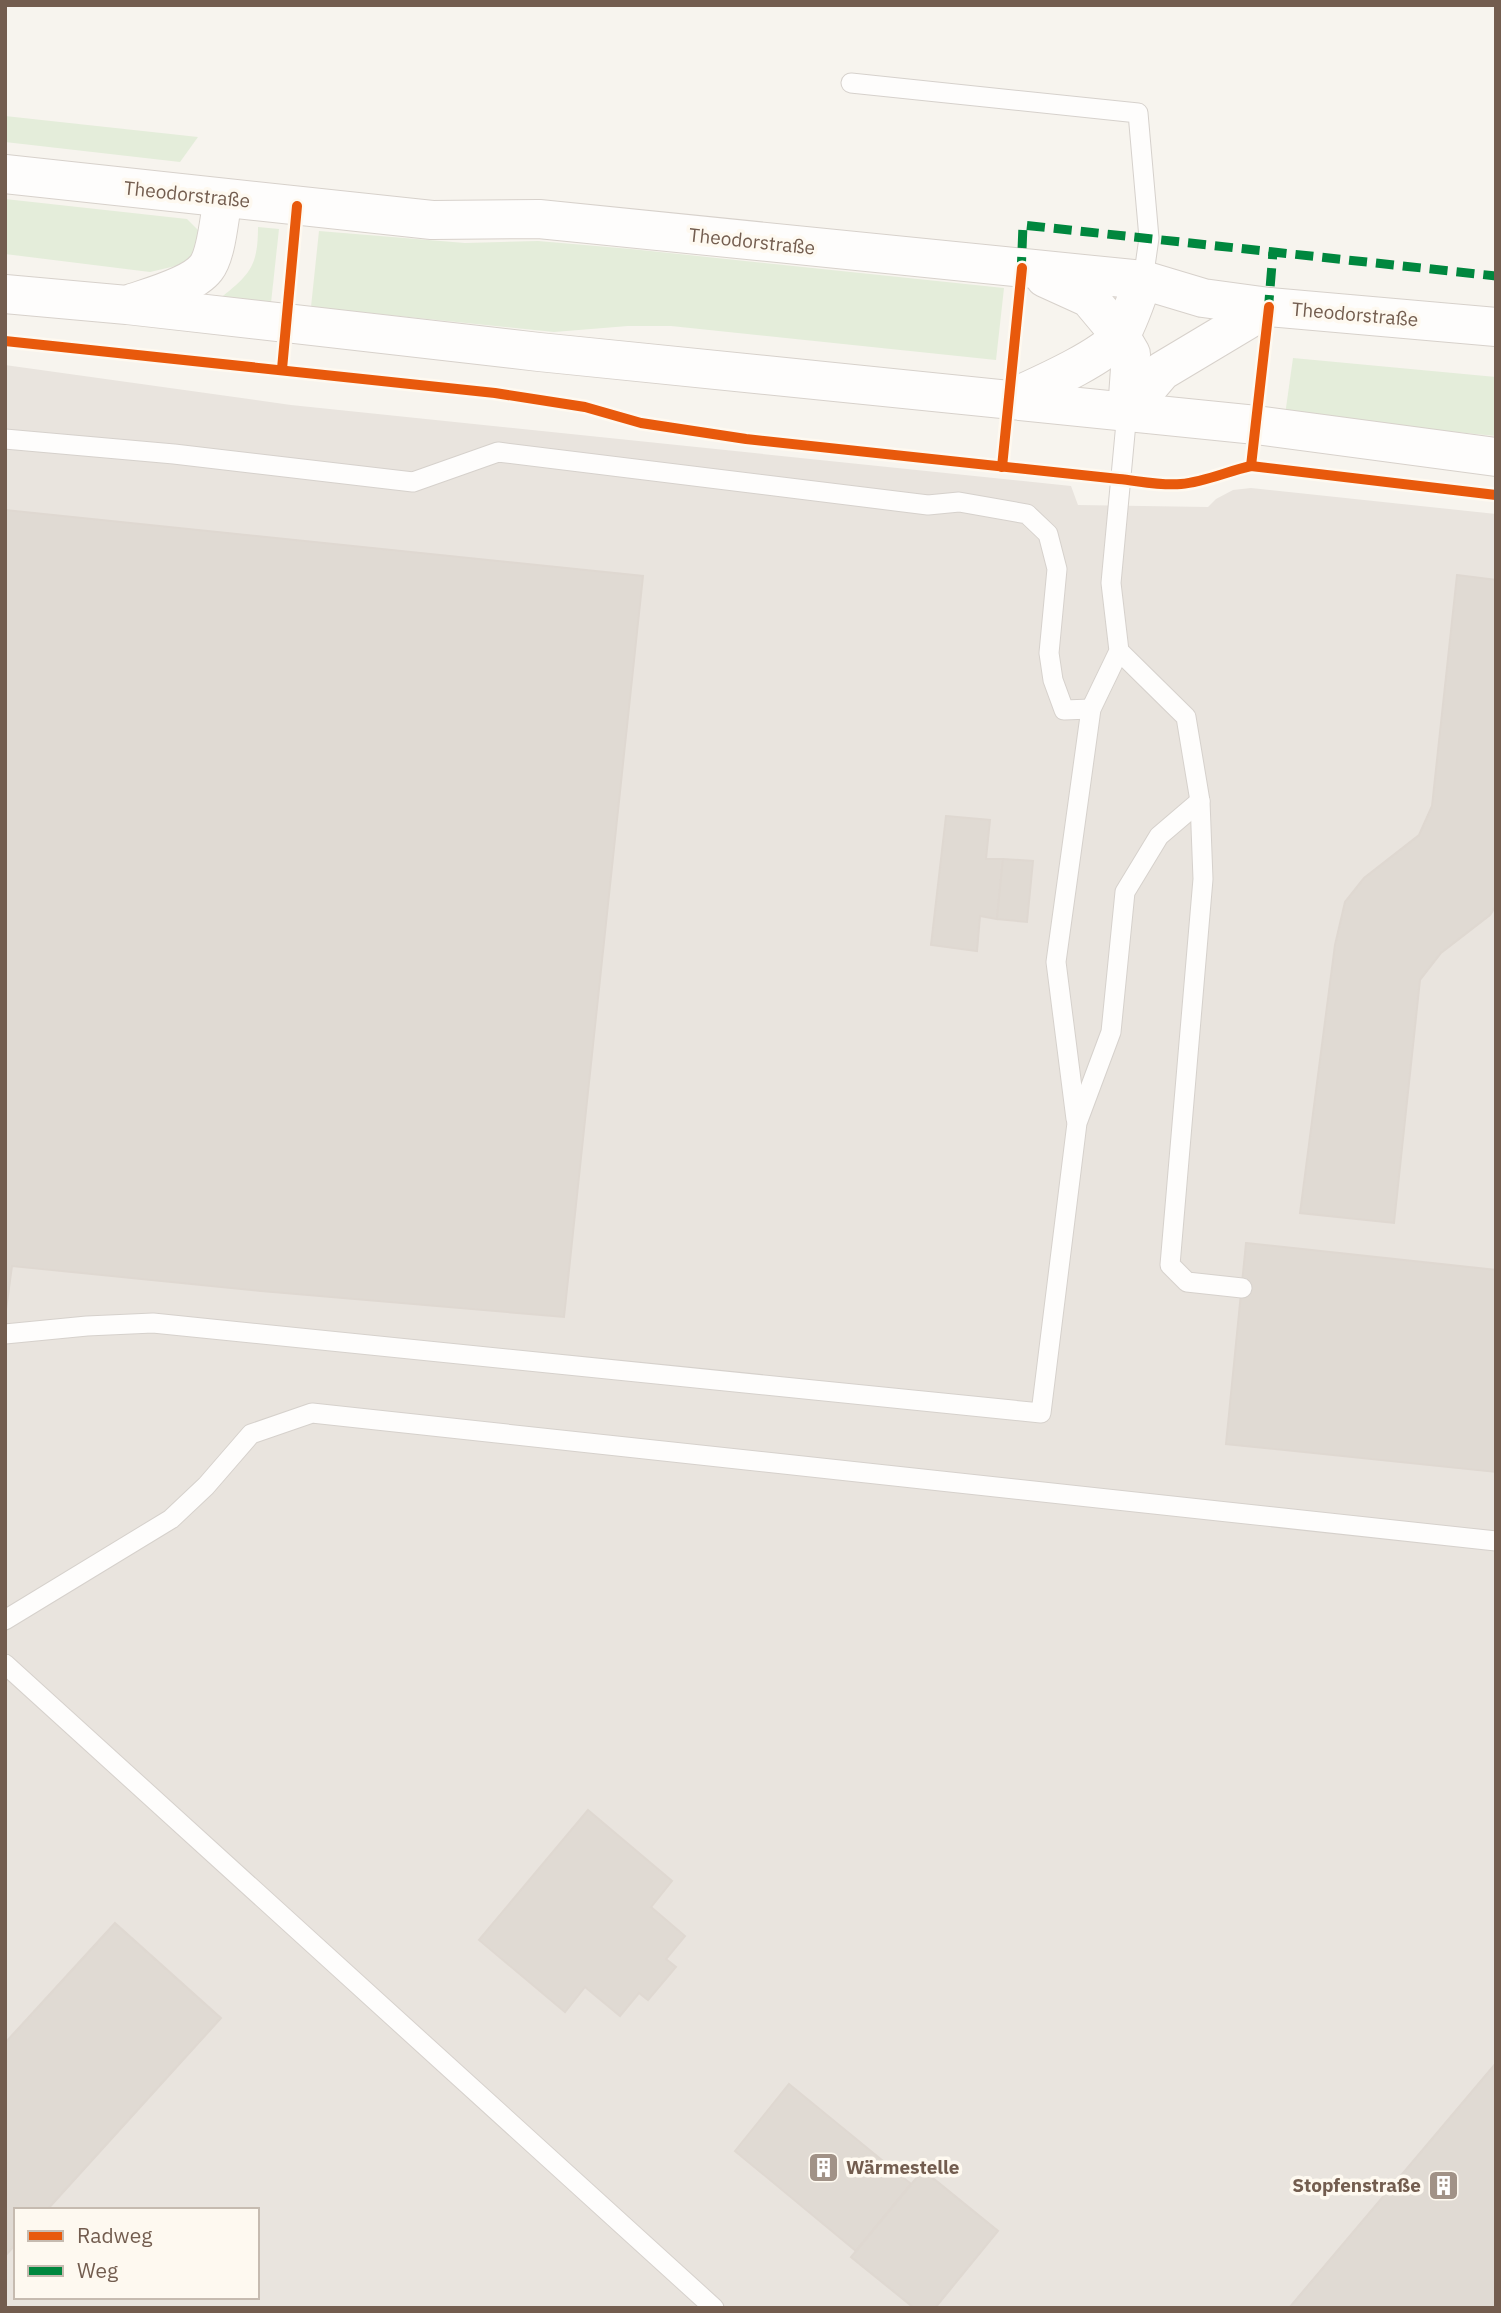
<svg xmlns="http://www.w3.org/2000/svg" width="1501" height="2313" font-family="'IBM Plex Sans',sans-serif">
<rect width="100%" height="100%" fill="#f7f4ee"/>
<path fill="#e9e4de" fill-rule="evenodd" d="M5 365 291 405 1071 486 1078 505 1208 507 1216 499 1233 490 1251 488 1496 514V2308H5ZM16 2210H257V2297H16Z"/>
<g fill="#e4edda">
<path d="M5 116 198 137 180 162 5 142Z"/>
<path d="M5 199 187 219 200 232 196 253 180 265 150 272 5 254Z"/>
<path d="M258 227 279 229 271 303 218 300C249 275 258 268 258 227Z"/>
<path d="M319 231 465 243 538 241 631 249 1004 288 996 360 671 326H628L554 332 311 307Z"/>
<path d="M1293 358 1496 377V436L1285 415Z"/>
</g>
<g fill="#e0dad3" stroke="#dfd8d1" stroke-width="2">
<path d="M5 510 643 576 564 1317 261 1291 12 1266 5 1317Z"/>
<path d="M1457 575 1496 580V906L1490 915 1441 953 1420 980 1394 1223 1300 1213 1335 945 1345 902 1364 878 1419 835 1432 806Z"/>
<path d="M946 816 990 820 986 859H1003L997 919 980 916 977 951 931 945Z"/>
<path d="M1003 859 1033 861 1027 922 997 919Z"/>
<path d="M1246 1243 1496 1270V1472L1226 1444Z"/>
<path d="M588 1810 672 1881 651 1907 685 1936 666 1959 676 1967 648 2000 639 1993 620 2016 585 1987 565 2012 479 1940Z"/>
<path d="M115 1923 221 2018 47 2210H16V2244L5 2256V2043Z"/>
<path d="M1496 2063V2308H1289Z"/>
<path d="M789 2084 911 2184 856 2251 735 2151Z"/>
<path d="M923 2170 998 2231 935 2308H914L851 2257Z"/>
</g>
<g fill="none" stroke-linecap="round" stroke-linejoin="round">
<defs>
<g id="service">
<path d="M851 83 1138 113 1149 238 1143 280"/>
<path d="M5 439 174 454 413 482 498 452 928 505 959 502 1027 514 1048 534 1057 569 1049 653 1053 680 1064 710 1091 709"/>
<path d="M1119 651 1186 717 1200 801 1203 879 1170 1265 1187 1282 1242 1288"/>
<path d="M1076 1119 1056 962 1091 709 1119 651 1111 583 1127 412"/>
<path d="M5 1334 87 1326 153 1323 1041 1413 1077 1123 1111 1032 1125 892 1159 836 1200 801"/>
<path d="M5 1620 171 1519 206 1486 251 1434 312 1413 1496 1541"/>
<path d="M5 1664 714 2308"/>
</g>
<g id="secondary">
<path d="M5 174 432 220 539 219 1143 280 1203 298 1269 307 1496 327"/>
<path d="M1045 278 1089 298 1120 335 1131 354 1127 412"/>
<path d="M5 294 127 305 539 352 1256 425 1496 457"/>
<path d="M132 303C153 296 193 285 206 268 217 254 219 217 223 199"/>
<path d="M1010 399C1038 386 1101 359 1120 336 1128 325 1138 294 1143 280"/>
<path d="M1127 412 1162 371 1269 307"/>
</g>
</defs>
<use href="#service" stroke="#d6d1cc" stroke-width="21"/>
<use href="#secondary" stroke="#d7d1cb" stroke-width="40"/>
<use href="#service" stroke="#fefdfc" stroke-width="19"/>
<use href="#secondary" stroke="#fefdfc" stroke-width="38"/>
<g stroke="#00873e" stroke-width="9" stroke-dasharray="18 9" stroke-linecap="butt">
<path d="M1021 275 1023 225 1496 276"/>
<path d="M1268 313 1273 252"/>
</g>
<defs>
<g id="cycleway">
<path d="M5 341 495 393 585 407 641 423 746 439 1119 479C1139 481 1161 486 1181 484 1205 482 1228 471 1251 466L1496 495"/>
<path d="M282 369 297 206"/>
<path d="M1251 466 1269 307"/>
<path d="M1002 467 1022 268"/>
</g>
</defs>
<use href="#cycleway" stroke="#fef9f0" stroke-width="15"/>
<use href="#cycleway" stroke="#e8590c" stroke-width="10"/>
</g>
<defs>
<symbol id="building-square" viewBox="-11 -11 22 22"><rect x="-9" y="-9" width="18" height="18" rx="4" fill="#a19287" stroke="#fef9f0"/><path d="M-4-6H4V6H1V3H-1V6H-4ZM-2.5-4.3h1.7v1.8h-1.7ZM.8-4.3h1.7v1.8H.8ZM-2.5-1h1.7V.8h-1.7ZM.8-1h1.7V.8H.8Z" fill="#fff"/></symbol>
</defs>
<g fill-rule="evenodd">
<use href="#building-square" x="806" y="2150" width="35" height="35"/>
<use href="#building-square" x="1426" y="2168" width="35" height="35"/>
</g>
<g text-anchor="middle" stroke-width="7" stroke-linejoin="round" paint-order="stroke">
<g font-size="19" fill="#735d4f" stroke="#fef9f0">
<text transform="translate(187 194) rotate(6)" y="7">Theodorstraße</text>
<text transform="translate(752 241) rotate(6)" y="7">Theodorstraße</text>
<text transform="translate(1355 314) rotate(5)" y="7">Theodorstraße</text>
</g>
<g font-size="19" font-weight="bold" fill="#735d4f" stroke="#fef9f0" text-anchor="start">
<text x="846" y="2174">Wärmestelle</text>
<text x="1421" y="2192" text-anchor="end">Stopfenstraße</text>
</g>
</g>
<rect width="1501" height="2313" fill="none" stroke="#735d4f" stroke-width="14"/>
<rect x="14" y="2208" width="245" height="91" fill="#fef9f0" stroke="#c6bbb0" stroke-width="2"/>
<rect x="28" y="2231" width="35" height="10" fill="#e8590c" stroke="#c6bbb0" stroke-width="2"/>
<text x="77" y="2243" font-size="21" fill="#735d4f">Radweg</text>
<rect x="28" y="2266" width="35" height="10" fill="#00873e" stroke="#c6bbb0" stroke-width="2"/>
<text x="77" y="2278" font-size="21" fill="#735d4f">Weg</text>
</svg>
